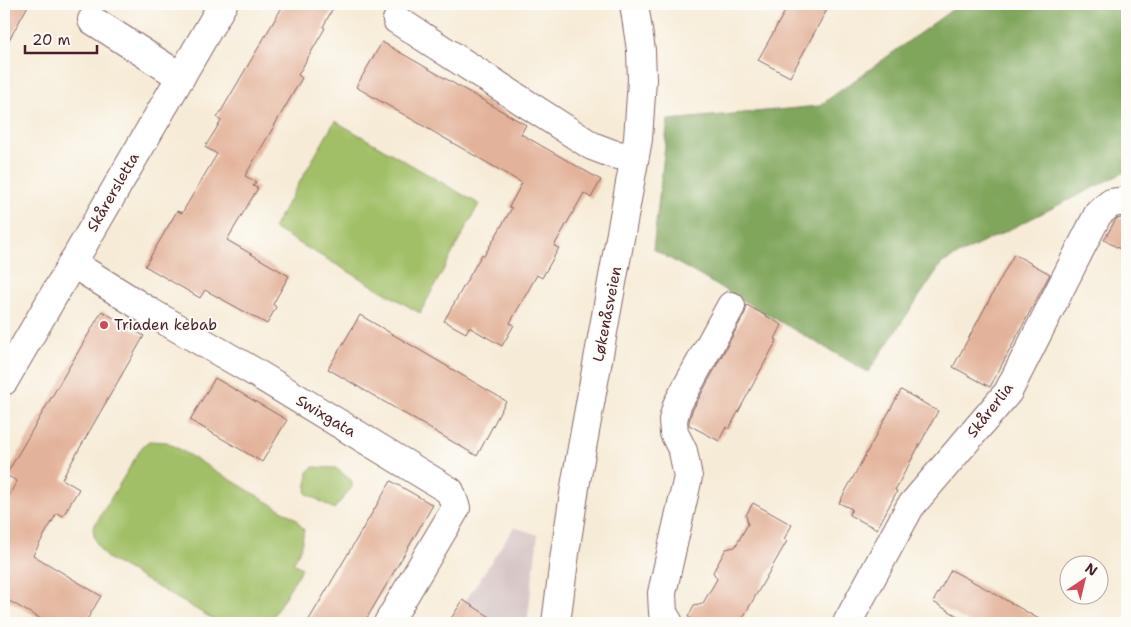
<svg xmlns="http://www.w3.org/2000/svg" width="1131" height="627" font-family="'Shantell Sans',sans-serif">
<rect width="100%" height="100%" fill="#fdfcf7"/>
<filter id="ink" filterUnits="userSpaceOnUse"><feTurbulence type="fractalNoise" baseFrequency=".02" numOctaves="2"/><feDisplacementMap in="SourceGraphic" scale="10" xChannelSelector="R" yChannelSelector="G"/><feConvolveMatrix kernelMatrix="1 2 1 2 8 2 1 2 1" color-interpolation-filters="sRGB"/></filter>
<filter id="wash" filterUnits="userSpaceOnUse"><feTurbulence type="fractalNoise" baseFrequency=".0096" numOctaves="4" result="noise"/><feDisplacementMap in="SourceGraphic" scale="20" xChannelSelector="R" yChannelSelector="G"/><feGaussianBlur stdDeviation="1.12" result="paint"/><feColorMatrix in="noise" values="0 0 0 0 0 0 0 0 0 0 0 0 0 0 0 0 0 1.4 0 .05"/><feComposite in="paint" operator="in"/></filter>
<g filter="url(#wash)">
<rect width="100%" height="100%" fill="#f6ebd6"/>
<path fill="#d1bfbf" d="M514 527 538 535 527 623H451Z"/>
<g fill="#a1bf66" stroke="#766f48">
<path d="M335 121 479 204 420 313 273 228Z"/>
<path d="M149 441 167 442 295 518 304 530 301 548 293 563 302 568 269 623H220L107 558C99 549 94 541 93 528L142 447Z"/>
<path d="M313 467 336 468 352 481V487L334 509 306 493 308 472Z"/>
</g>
<path fill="#80a65b" stroke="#656243" d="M960 4H1127V171L942 263 868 372 653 249 668 120 819 106Z"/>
<g id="blocks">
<g fill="#e3b29a">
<path d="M4 4H29L4 49Z"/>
<path d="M284 4H335L323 27 325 28 298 75 302 78 245 176 256 182 253 186 258 188 227 240 289 276 273 304 276 307 267 324 205 290 200 298 145 266 177 211 182 213 217 154 205 147 221 121 217 118Z"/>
<path d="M789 4H830L790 77 758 60Z"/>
<path d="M382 42 526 125 521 134 601 180 591 198 584 193 554 246 559 248 542 278 537 275 510 323 514 325 502 346 469 327 466 333 444 321 482 254 484 256 512 208 509 207 522 183 356 87Z"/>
<path d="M1127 217V253L1104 240 1116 219Z"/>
<path d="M1014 254 1050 274 990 387 953 367Z"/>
<path d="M747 305 782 325 775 339 777 340 729 429 726 427 719 441 689 425V421L692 411 745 313Z"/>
<path d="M102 311 144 336 62 479 79 489 63 516 57 513 33 555 101 596 85 623H48L4 598V505L17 481 6 475Z"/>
<path d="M360 315 506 401 477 456 328 369Z"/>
<path d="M215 378 287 420 262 462 190 420Z"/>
<path d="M901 390 938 411 895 490 897 491 877 529 849 515 852 509 839 503Z"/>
<path d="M391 481 433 505 364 623H307Z"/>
<path d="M753 503 792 525 784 539 787 541 740 623H698L688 617 694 605 703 603 717 579 713 572 726 549 735 547 748 524 746 515Z"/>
<path d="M951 570 983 587 1046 623H970L933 602Z"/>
<path d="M463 600 500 623H448Z"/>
</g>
</g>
</g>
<g filter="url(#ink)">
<use href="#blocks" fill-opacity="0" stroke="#866667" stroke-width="1"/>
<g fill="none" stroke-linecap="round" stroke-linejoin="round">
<defs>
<g id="minor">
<path d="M92 20 181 77"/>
<path d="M397 20 592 146 613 154 634 158"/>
<path d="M72 263 150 312 251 370 450 491 456 508 388 623"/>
<path d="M4 381 223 4"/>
<path d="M556 623 565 553 576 481 638 139 642 80 641 50 634 4"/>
<path d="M669 623 663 613 662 593 688 477 683 451 674 433 673 420 677 405 731 306"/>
<path d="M847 623 910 507 1008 392 1098 214 1111 203 1127 201"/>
</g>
</defs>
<use href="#minor" stroke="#866667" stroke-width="30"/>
<use href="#minor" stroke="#fff" stroke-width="28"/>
</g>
</g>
<circle fill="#d1495b" stroke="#fdfcf7" stroke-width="2" cx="104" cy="325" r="5"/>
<g text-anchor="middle" stroke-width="4" stroke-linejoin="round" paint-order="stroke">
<g font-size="15" fill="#4a1f2b" stroke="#fdfcf7">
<text transform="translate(113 192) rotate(-60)" y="5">Skårersletta</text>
<text transform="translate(607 314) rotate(-79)" y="5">Løkenåsveien</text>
<text transform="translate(990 410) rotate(-52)" y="5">Skårerlia</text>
<text transform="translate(326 416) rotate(31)" y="5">Swixgata</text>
</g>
<g font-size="15" fill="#4a1f2b" stroke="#fdfcf7" text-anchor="start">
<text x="114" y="330">Triaden kebab</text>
</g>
</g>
<rect width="1131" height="627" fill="none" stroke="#fdfcf7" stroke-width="20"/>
<g transform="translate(1084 580) rotate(35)"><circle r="24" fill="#fdfcf7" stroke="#b5a4a5"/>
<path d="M0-4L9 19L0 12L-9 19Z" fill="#d1495b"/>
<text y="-8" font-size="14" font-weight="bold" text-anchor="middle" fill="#4a1f2b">N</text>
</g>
<path d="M25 45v8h72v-8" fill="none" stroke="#4a1f2b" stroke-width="2.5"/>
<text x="32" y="45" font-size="15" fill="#4a1f2b" stroke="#fdfcf7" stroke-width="4" paint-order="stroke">20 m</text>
</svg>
